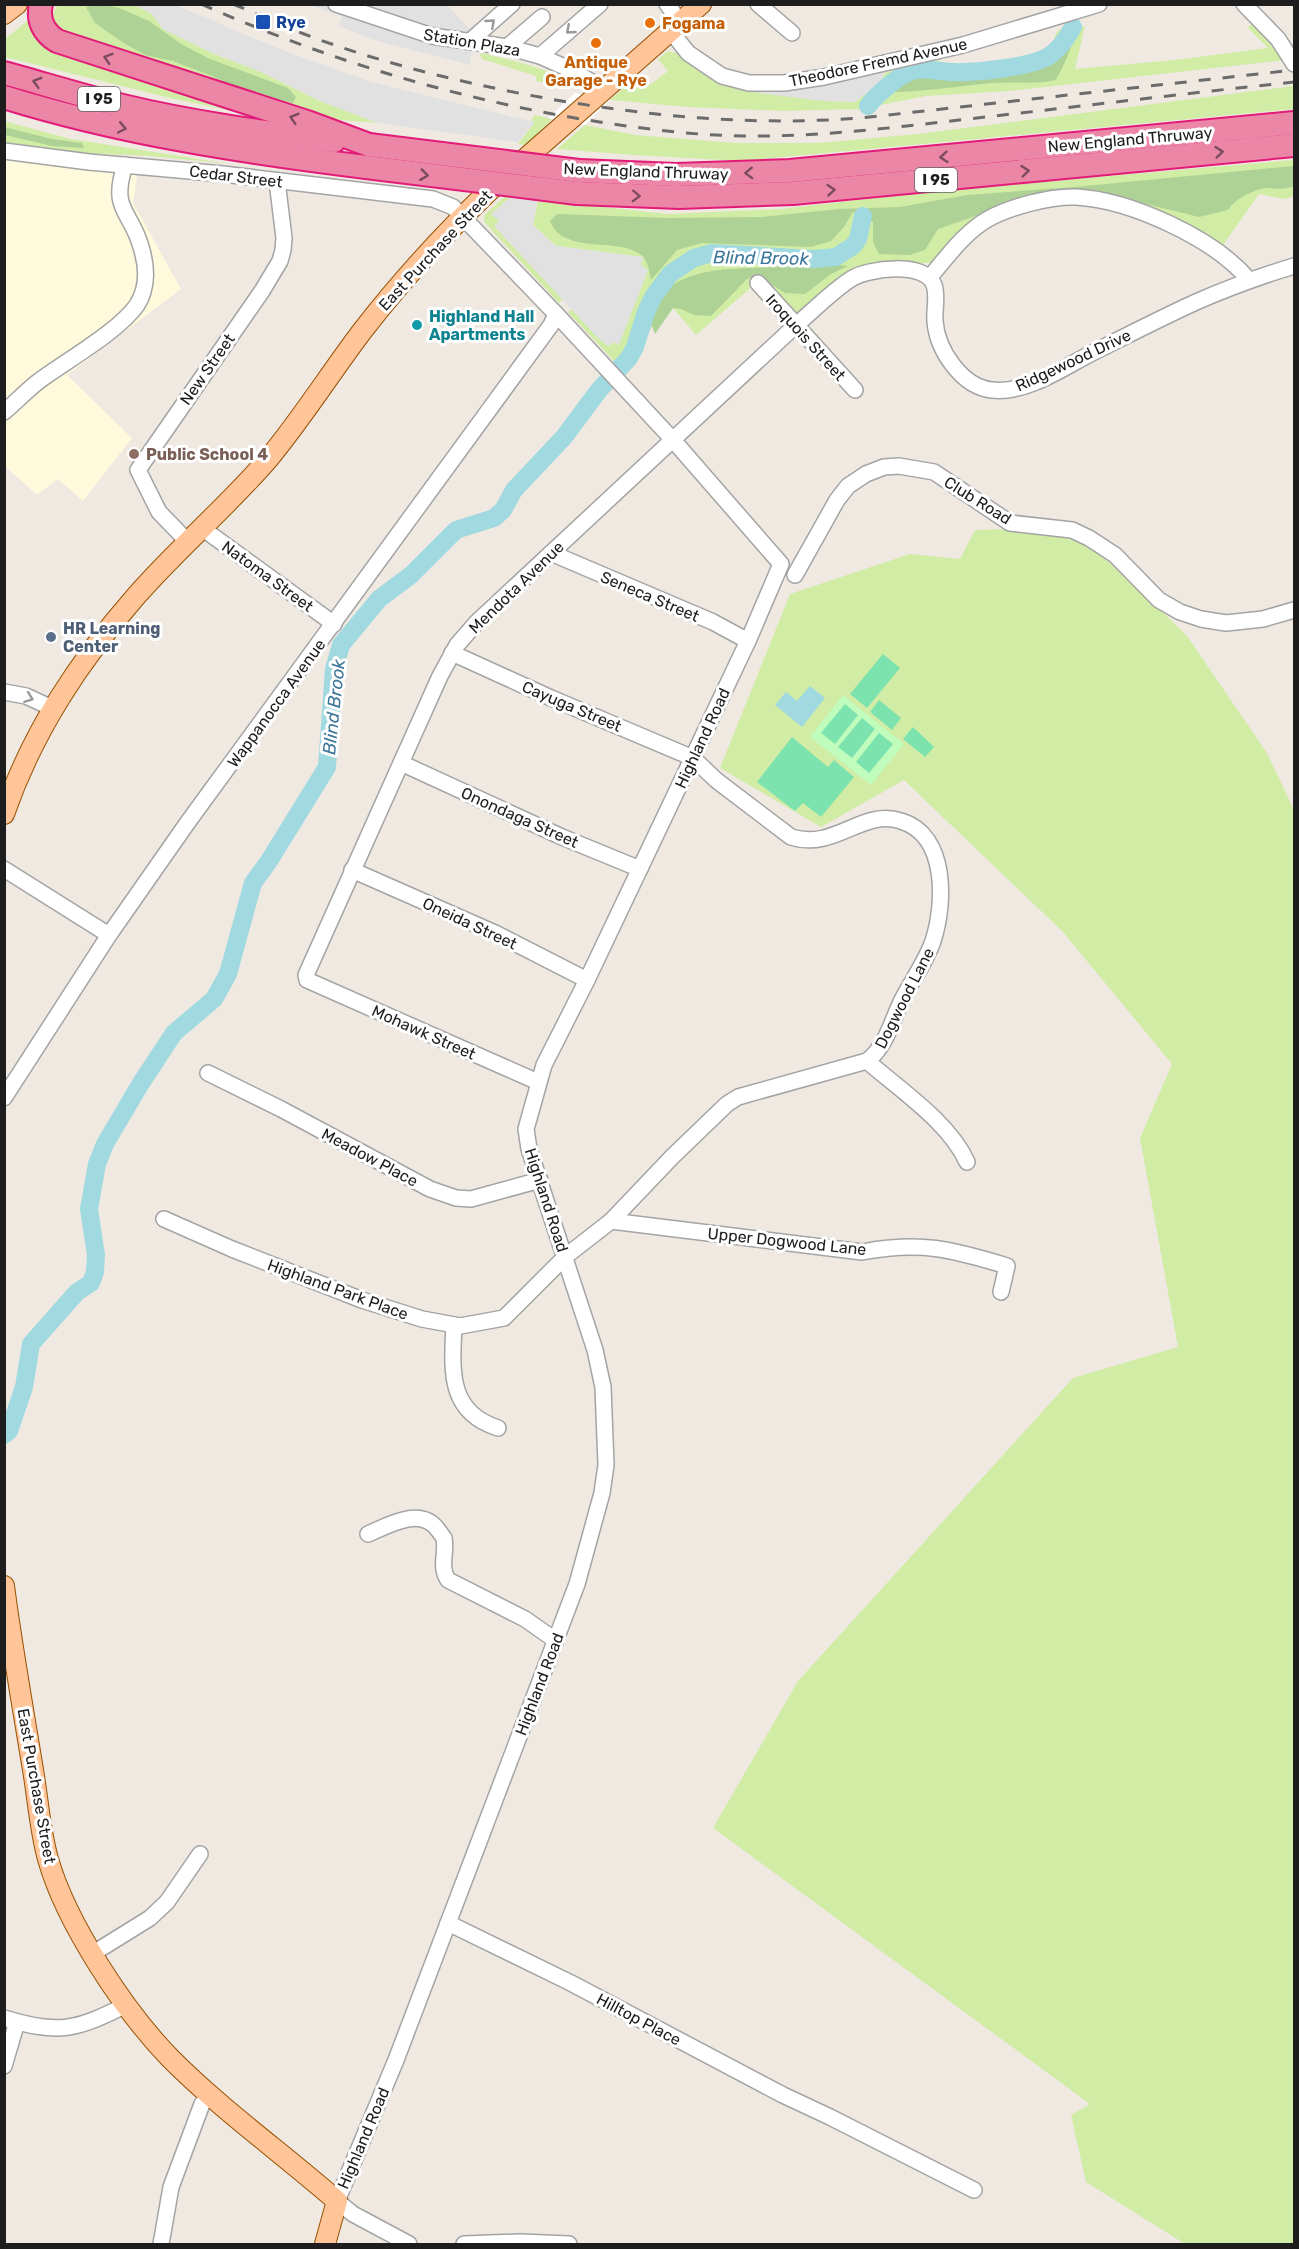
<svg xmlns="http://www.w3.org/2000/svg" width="1299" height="2249" font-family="Rubik,sans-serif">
<rect width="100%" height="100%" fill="#efe9e2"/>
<path fill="#fffadc" d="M5 154 138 170 133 203 181 289 67 375 132 438 83 501 58 479 37 495 5 466Z"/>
<g fill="#d1eca5">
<path d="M58 5H135L152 14 163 29 212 53 261 72 320 101 378 123 340 120 297 110 75 44 54 26 53 13Z"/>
<path d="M32 17 38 27 257 116 174 99 5 57V39Z"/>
<path d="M1250 25H1253L1285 60 1010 91 926 96 860 109 783 111 688 107 610 100 630 82 651 84 668 71 658 59 668 51 676 53 713 81 751 92 861 95 882 82 884 73 938 60 946 69 1037 54 1053 43 1056 33 1061 29 1085 26 1075 69 1175 60 1268 48 1248 28Z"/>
<path d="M482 53C514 62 552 67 578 89L536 81V76L482 59 480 54Z"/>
<path d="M1294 86V109L742 161 633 155 557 149 585 125 635 135 734 143H819L918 134Z"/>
<path d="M534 115 552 119 526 145 518 144 535 122 531 121Z"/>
<path d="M4 121 71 139 230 164 150 156 80 153 5 142Z"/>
<path d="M1294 160V196L1284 199 1259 194 1221 248 1116 199 1017 203 938 262 874 267 795 316 761 279 696 335 673 308 652 326 626 374 568 312 572 309 598 338 609 346 614 342 642 257 556 246 533 225 538 200 667 214 781 209 935 191Z"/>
<path d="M536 169 495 227 563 299 559 303 485 223 484 219 485 214Z"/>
<path d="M1006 529 1051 533 1090 546 1133 583 1187 636 1267 753 1294 810V2244H1185L1086 2182 1071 2115 1090 2104 713 1828 798 1681 1073 1378 1178 1347 1140 1138 1172 1064 1063 932 904 780 821 827 720 768 790 594 910 554 960 559 975 530Z"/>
</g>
<g fill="#aed195">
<path d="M101 4 119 8 149 21 181 44 210 59 288 88 296 97 293 103 248 93 212 76 173 61 145 55 122 42 95 23 86 7Z"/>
<path d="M1073 31C1074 47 1063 66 1056 80 1035 85 1012 81 991 83 959 86 929 91 897 92L893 91 887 80 890 76 928 66 952 70 1021 61 1039 57 1051 44 1061 40 1064 34Z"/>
<path d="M4 127 52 139 82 143 84 148 52 146 5 135Z"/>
<path d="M1294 166V186C1279 192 1272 186 1260 189 1248 193 1235 199 1228 210L1199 217 1126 199 1075 191 1027 198 938 229 925 250 910 255 879 254 873 242V222L853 212 844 227 831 241 811 247 702 243 677 250 651 280C649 271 648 259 640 254 616 237 563 255 550 221L557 214 668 218 762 217 839 209 900 207 967 195 1075 187Z"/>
<path d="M831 264 848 266 831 274 805 294 785 293 756 275 747 279 711 316 694 315 681 309 673 308 655 334 652 326 647 320C661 274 709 269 751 268 778 267 804 265 831 264Z"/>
</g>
<path fill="#c0fcbc" d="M843 695 904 744 871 785 810 737Z"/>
<g fill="#7ce3ae">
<path d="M883 654 900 668 867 708 850 694Z"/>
<path d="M879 700 901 718 892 730 870 712Z"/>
<path d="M845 704 858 715 835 744 821 733Z"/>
<path d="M862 718 875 729 852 758 838 747Z"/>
<path d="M913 727 934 747 925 757 903 739Z"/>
<path d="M879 733 893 744 869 773 856 762Z"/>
<path d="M792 737 828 767 834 760 854 777 821 817 803 803 795 811 757 782Z"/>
</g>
<g fill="#e1e1e1">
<path d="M135 5H175L287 52 371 82 535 122 518 142 378 123 320 101 261 72 212 53 163 29 152 14Z"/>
<path d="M310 5H447L473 33 470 65 378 41 339 26 342 16Z"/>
<path d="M884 73 882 82 855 102 822 101 751 92 794 90Z"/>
<path d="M542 170 533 225 556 246 643 257 641 265 648 270 619 345 614 342 608 346 598 338 494 226 499 221 491 214Z"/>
</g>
<path fill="#a0d9df" d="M810 686 825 698 802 727 775 705 786 692 797 701Z"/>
<path fill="#fff" d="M575 93 610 100 611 99 585 125 548 118Z"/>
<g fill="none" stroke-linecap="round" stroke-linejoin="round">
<g stroke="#a0d9df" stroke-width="18">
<path d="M868 106C876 95 902 72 916 70 928 68 941 72 953 72 975 73 1031 67 1049 56 1060 49 1067 38 1073 27"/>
<path d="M4 1435 9 1431 24 1387 31 1344 77 1292 91 1283 95 1272 96 1255 89 1209 97 1164 105 1144 141 1083 174 1033 214 999 228 974 253 883 269 861 327 767 334 669 341 645 379 599 411 575 456 530 494 518 503 510 514 490 564 437 599 390 629 358 635 347 646 312 653 297 670 274 694 258 712 253 814 259 836 257 853 246 858 239 863 216"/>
</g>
<defs>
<g id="minor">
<path d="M336 4 432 36 507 47 540 56 569 69 604 89"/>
<path d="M667 4 680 22"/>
<path d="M758 4 792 33"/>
<path d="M1244 4 1278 39 1294 64"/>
<path d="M670 30 688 53 722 76 749 83H784L824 77 963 45 1099 4"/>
<path d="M469 42 512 4"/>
<path d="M507 47 542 17"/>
<path d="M540 56 600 4"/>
<path d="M4 151 89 162 223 174 433 199 453 207 556 314 673 440 781 564 748 641 587 980 544 1065 526 1129 529 1149 595 1350 603 1387 606 1465 602 1493 577 1584 396 2060 337 2201 353 2214 409 2244"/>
<path d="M930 277C947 257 965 232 988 219 1010 207 1050 196 1076 197 1130 200 1214 238 1249 280"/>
<path d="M758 283 855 390"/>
<path d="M4 412C16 402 27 390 39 381 66 361 119 331 137 305 148 288 147 266 141 247 131 210 110 211 125 165"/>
<path d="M202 528 334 624"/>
<path d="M188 542 159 512 138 470 262 291 280 261 283 250 284 238 277 181"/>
<path d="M551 553 713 622 748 641"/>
<path d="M795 575 837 500 848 486 866 474 884 467 899 466 934 472 1010 523 1072 530 1089 538 1115 555 1159 600 1180 612 1201 619 1226 623 1263 619 1294 610"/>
<path d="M4 692 26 696 52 708"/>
<path d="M401 763 562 837 640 869"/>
<path d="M4 869 109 935"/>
<path d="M352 870 495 933 587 980"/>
<path d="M867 1061C900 1090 949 1122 967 1162"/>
<path d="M208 1073 281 1109 430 1189 456 1198 471 1199 540 1180"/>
<path d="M538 1082 307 980 306 975 440 676 457 645 477 622 795 326C813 311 831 292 851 279 868 268 926 261 934 285 938 296 934 309 935 321 937 350 962 387 992 390 1027 394 1064 367 1094 352 1128 335 1161 318 1196 302 1228 288 1261 276 1294 266"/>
<path d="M4 1098 109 935 188 822 551 325 556 314"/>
<path d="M164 1219 232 1249 362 1300 422 1319 460 1326 504 1318 566 1256 611 1221 672 1157 727 1104 738 1097 867 1061C887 1046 892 1019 903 998 913 979 926 961 933 941 945 904 948 835 901 821 862 808 835 851 791 837L716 780 693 758 551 698 452 653"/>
<path d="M611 1221 862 1252C921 1241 951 1249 1007 1266L1001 1292"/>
<path d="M454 1325C452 1369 447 1412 498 1428"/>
<path d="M368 1534C389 1525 421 1506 438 1530 439 1531 443 1537 444 1538 447 1553 439 1566 448 1580L525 1619 555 1640"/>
<path d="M448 1923 571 1983 783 2095 830 2117 974 2190"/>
<path d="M92 1954 150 1918 167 1902 200 1854"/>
<path d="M4 2018C59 2035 76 2030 126 2005"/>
<path d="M4 2066 17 2022"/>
<path d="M161 2244 171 2187 202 2104 210 2094"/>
<path d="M464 2244 520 2242 569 2244"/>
</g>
<g id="major">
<path d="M4 14 17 4"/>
<path d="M4 814C33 731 79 661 137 595 179 547 228 506 269 458 303 417 331 372 363 330 401 281 446 232 491 189L701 4"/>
<path d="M4 1586C12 1647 23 1708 33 1770 38 1799 40 1831 48 1859 66 1923 125 2012 171 2059 222 2110 282 2153 337 2201L325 2244"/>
</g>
<g id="highway">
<path d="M41 4C37 21 44 33 57 41L307 122 369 145"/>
<path d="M4 73C44 84 83 96 123 106 193 123 264 132 334 141"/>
<path d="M4 97C123 134 244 152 366 167"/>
<path d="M579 171 676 175 790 171 1294 123"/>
<path d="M577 193 679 197 793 193 1294 145"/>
</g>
</defs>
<use href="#minor" stroke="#a4a4a4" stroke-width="18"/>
<use href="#major" stroke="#975100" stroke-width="22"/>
<use href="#highway" stroke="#e21b79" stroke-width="26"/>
<use href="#minor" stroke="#fff" stroke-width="15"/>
<use href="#major" stroke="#ffc598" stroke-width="20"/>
<use href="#highway" stroke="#eb86a6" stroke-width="22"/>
<g stroke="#6b6b6b" stroke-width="3" stroke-dasharray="12 12" stroke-linecap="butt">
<path d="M201 4C323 58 443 95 575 118 630 127 686 135 742 136 821 137 899 127 977 118 1083 106 1189 93 1294 82"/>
<path d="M233 4C257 14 280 25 304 34 383 64 467 84 550 99 655 117 754 126 861 118L1294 70"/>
</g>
<defs>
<g id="highway-bridge">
<path d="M369 145 579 171"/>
<path d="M366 167 577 193"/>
</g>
</defs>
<use href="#highway-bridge" stroke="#e21b79" stroke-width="26" stroke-linecap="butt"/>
<use href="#highway-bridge" stroke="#eb86a6" stroke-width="22"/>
</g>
<defs><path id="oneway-chevron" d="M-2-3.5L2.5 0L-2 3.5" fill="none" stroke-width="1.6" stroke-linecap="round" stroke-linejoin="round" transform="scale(1.5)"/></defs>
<g stroke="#999">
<use href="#oneway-chevron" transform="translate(491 23) rotate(-41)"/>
<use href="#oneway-chevron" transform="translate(570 30) rotate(139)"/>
<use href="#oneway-chevron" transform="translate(29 698) rotate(21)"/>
</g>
<g stroke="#7a4c5b">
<use href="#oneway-chevron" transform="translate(108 58) rotate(-162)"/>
<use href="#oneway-chevron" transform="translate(37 82) rotate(-164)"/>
<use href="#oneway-chevron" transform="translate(294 118) rotate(-163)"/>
<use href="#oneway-chevron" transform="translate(122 128) rotate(12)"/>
<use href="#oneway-chevron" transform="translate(1219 152) rotate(-6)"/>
<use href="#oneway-chevron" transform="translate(944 157) rotate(175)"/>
<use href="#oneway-chevron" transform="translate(1025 171) rotate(-6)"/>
<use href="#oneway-chevron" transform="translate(749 173) rotate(178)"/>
<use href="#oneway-chevron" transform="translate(424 175) rotate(7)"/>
<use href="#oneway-chevron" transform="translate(831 190) rotate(-5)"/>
<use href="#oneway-chevron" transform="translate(636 196) rotate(2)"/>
</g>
<rect fill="#1a4fb4" stroke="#fff" stroke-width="2" x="255" y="14" width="16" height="16" rx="3"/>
<g fill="#e8710a" stroke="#fff" stroke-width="2">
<circle cx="650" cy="23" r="6"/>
<circle cx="596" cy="43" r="6"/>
</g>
<circle fill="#0f9aa8" stroke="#fff" stroke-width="2" cx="417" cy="325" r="6"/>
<circle fill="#8d6e63" stroke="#fff" stroke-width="2" cx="134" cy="454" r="6"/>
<circle fill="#5c6f8a" stroke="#fff" stroke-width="2" cx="51" cy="637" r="6"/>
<g text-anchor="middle" stroke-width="6" stroke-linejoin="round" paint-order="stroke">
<g fill="#fff" stroke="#616161" stroke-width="1.5">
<rect x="78" y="87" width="42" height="24" rx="4.5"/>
<rect x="915" y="168" width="42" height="24" rx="4.5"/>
</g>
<g font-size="15" font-weight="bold" fill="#1d1d1d">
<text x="99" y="104">I 95</text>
<text x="936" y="185">I 95</text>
</g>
<g font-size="16" font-weight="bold" fill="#164399" stroke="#fff" text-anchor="start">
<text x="276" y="28">Rye</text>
</g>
<g font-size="16" font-weight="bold" fill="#c56008" stroke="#fff" text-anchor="start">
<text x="662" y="29">Fogama</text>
<text x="596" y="68" text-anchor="middle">Antique<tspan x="596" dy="18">Garage - Rye</tspan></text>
</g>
<g font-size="16" fill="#1d1d1d" stroke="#fff">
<text transform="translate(472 42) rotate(10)" y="6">Station Plaza</text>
<text transform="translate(878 62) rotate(-12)" y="6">Theodore Fremd Avenue</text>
<text transform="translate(1130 139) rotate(-5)" y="6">New England Thruway</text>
<text transform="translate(646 171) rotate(2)" y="6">New England Thruway</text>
<text transform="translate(236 176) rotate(7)" y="6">Cedar Street</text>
<text transform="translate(435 250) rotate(-47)" y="6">East Purchase Street</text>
<text transform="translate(806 337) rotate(48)" y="6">Iroquois Street</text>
<text transform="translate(1073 360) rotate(-25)" y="6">Ridgewood Drive</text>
<text transform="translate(207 369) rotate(-55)" y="6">New Street</text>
<text transform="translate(978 500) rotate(32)" y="6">Club Road</text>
<text transform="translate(268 576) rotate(36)" y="6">Natoma Street</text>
<text transform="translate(516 587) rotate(-44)" y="6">Mendota Avenue</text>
<text transform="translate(650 596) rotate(23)" y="6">Seneca Street</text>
<text transform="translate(276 703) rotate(-54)" y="6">Wappanocca Avenue</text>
<text transform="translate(572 706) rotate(23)" y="6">Cayuga Street</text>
<text transform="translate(702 738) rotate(-65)" y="6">Highland Road</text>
<text transform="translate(520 817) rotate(24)" y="6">Onondaga Street</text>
<text transform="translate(470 923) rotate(25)" y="6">Oneida Street</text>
<text transform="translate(904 998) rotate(-63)" y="6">Dogwood Lane</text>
<text transform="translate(424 1032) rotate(24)" y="6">Mohawk Street</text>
<text transform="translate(370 1157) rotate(28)" y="6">Meadow Place</text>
<text transform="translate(547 1200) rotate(72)" y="6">Highland Road</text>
<text transform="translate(787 1241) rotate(6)" y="6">Upper Dogwood Lane</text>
<text transform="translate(338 1289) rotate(20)" y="6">Highland Park Place</text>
<text transform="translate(539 1684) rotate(-69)" y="6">Highland Road</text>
<text transform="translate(37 1786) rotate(80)" y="6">East Purchase Street</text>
<text transform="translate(639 2019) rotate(28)" y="6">Hilltop Place</text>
<text transform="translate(363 2138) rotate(-67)" y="6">Highland Road</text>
</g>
<g font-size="16" font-weight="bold" fill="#0d838f" stroke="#fff" text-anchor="start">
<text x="429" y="322">Highland Hall<tspan x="429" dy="18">Apartments</tspan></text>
</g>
<g font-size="16" font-weight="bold" fill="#785e54" stroke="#fff" text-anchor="start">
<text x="146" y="460">Public School 4</text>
</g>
<g font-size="16" font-weight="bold" fill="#4e5e75" stroke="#fff" text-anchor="start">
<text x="63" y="634">HR Learning<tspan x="63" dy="18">Center</tspan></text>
</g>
<g font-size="18" font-style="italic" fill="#3d779a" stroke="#fff">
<text transform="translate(761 258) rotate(1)" y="6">Blind Brook</text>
<text transform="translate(334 707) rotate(-84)" y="6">Blind Brook</text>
</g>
</g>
<rect width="1299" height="2249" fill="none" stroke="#1d1d1d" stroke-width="12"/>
</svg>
